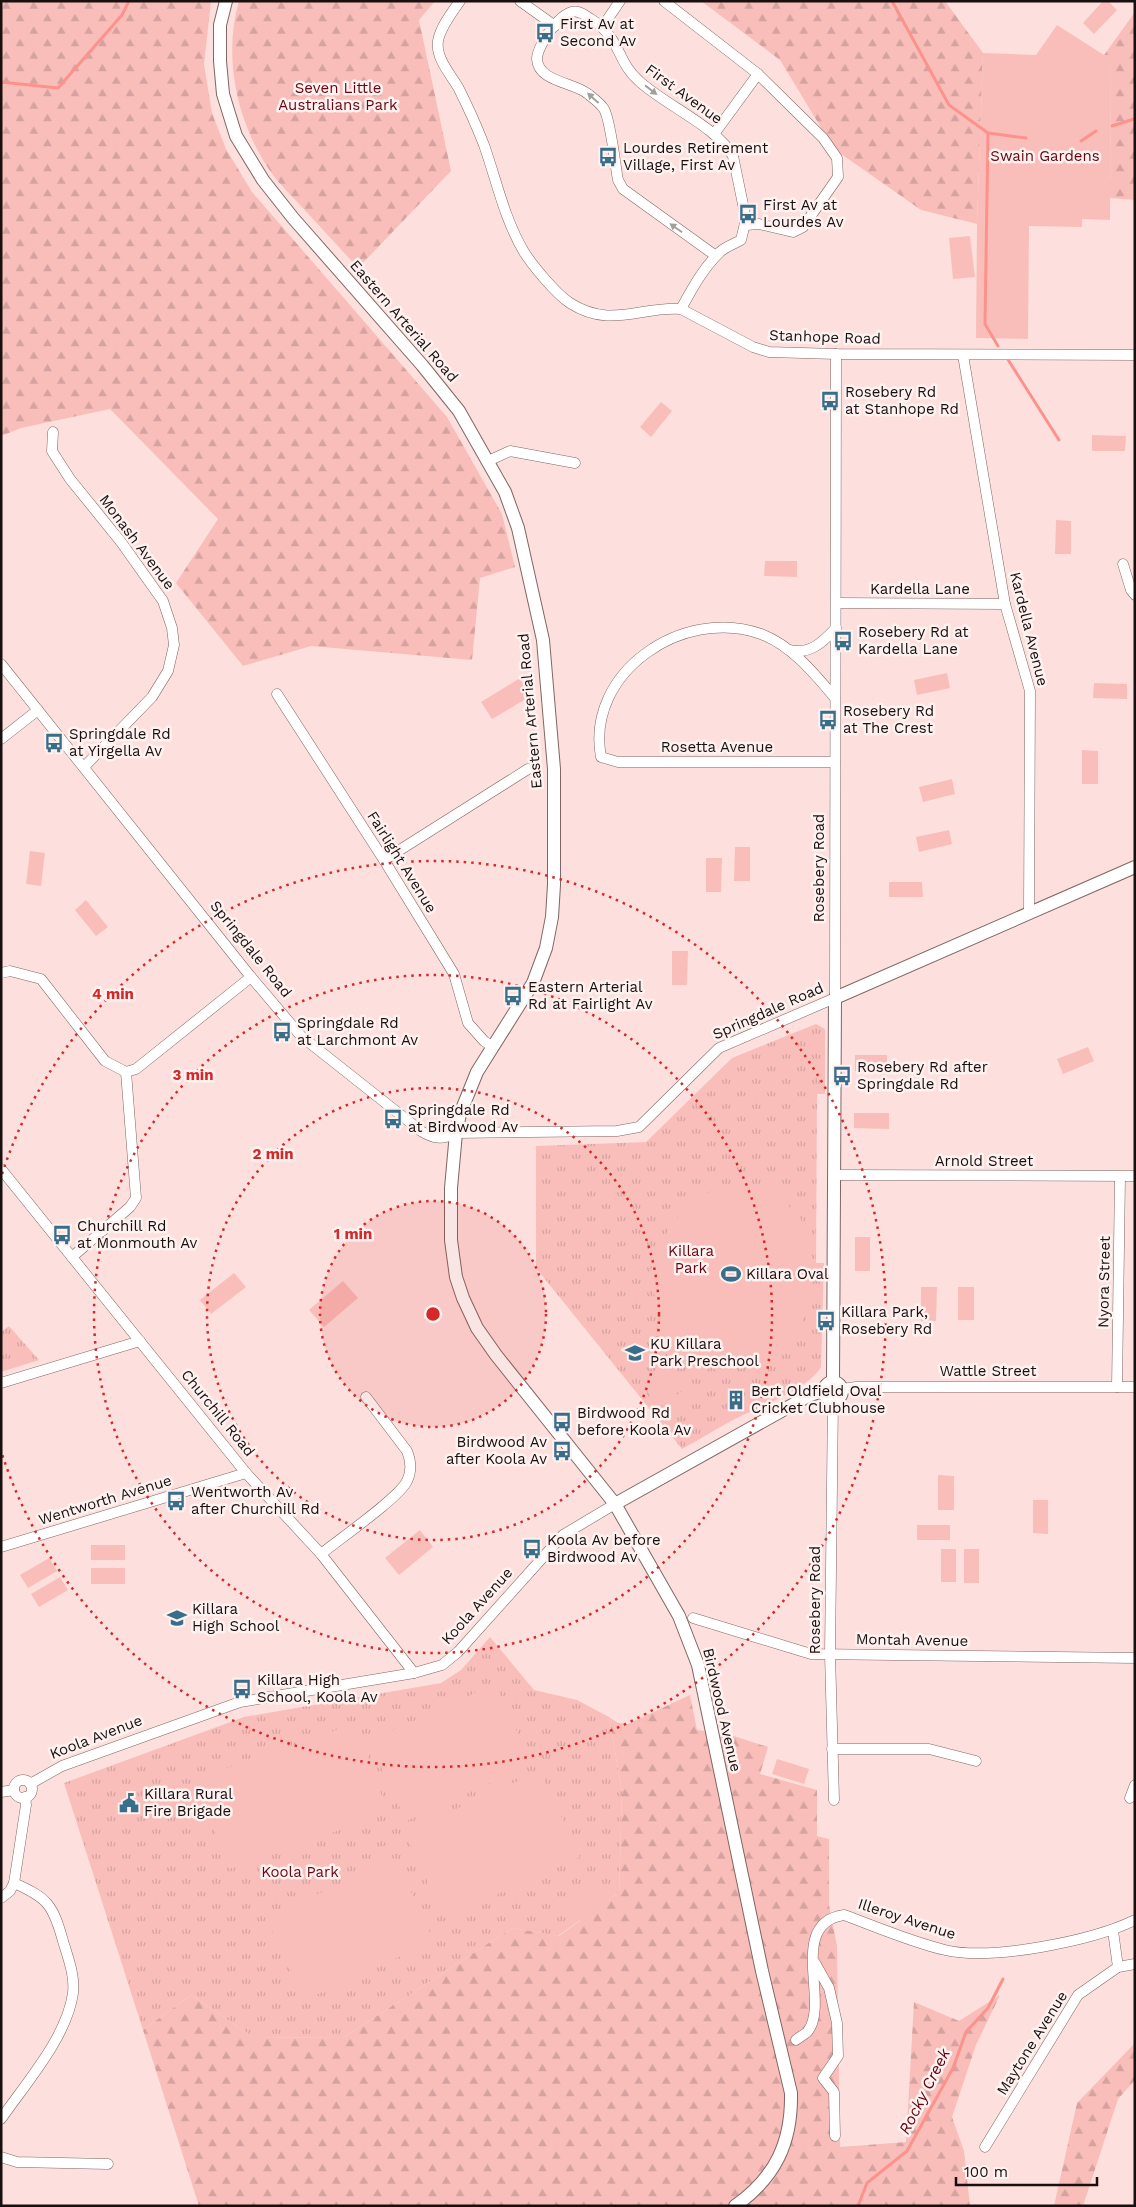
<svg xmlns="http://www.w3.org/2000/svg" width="1136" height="2207" font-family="'Work Sans',sans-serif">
<defs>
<pattern id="grass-tufts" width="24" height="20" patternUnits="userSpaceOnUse" patternTransform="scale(1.25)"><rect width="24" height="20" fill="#f9beba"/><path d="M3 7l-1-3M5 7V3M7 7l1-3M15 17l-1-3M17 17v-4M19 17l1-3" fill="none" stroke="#d5a29f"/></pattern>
<pattern id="forest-firs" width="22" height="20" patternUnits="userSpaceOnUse" patternTransform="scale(1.25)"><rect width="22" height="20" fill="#f9beba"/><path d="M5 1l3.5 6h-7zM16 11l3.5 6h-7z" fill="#d5a29f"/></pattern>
</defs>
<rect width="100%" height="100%" fill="#fde0dd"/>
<g fill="url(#grass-tufts)">
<path d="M816 1024 825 1029V1094H817L816 1263H824L821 1367C809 1389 756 1408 733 1420 716 1429 699 1440 682 1449L536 1268V1146L646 1142 732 1058Z"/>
<path d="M9 1326 39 1360 1 1372V1332Z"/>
<path d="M490 1637 534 1690 577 1700 609 1717 622 1792 619 1892 558 1936 512 1928 343 2038 253 2037 191 1995 143 2030 64 1783 244 1717 441 1683 461 1670Z"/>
</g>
<g fill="url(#forest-firs)">
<path d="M1 1H211L204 64 212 113 226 149 252 192 447 417 502 514 515 567 480 578 472 660 311 646 243 666 176 583 218 519 110 409 21 428 1 436Z"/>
<path d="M239 1H435L419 20 451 171 358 268C339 247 320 227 301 206 292 196 281 186 273 175 238 127 222 59 239 1Z"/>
<path d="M701 1H945L983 53 977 224 921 210 834 149 780 60Z"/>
<path d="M1135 12V200L1110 198 1111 56 1104 55Z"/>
<path d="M690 1695 697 1730 727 1734 768 1747 760 1774 817 1790V1836L829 1839V1905L837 1946 840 2147 906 2142 914 2002 959 2021 1000 1995 976 2045 952 2117 964 2151 970 2206H199L143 2030 191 1995 253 2037 343 2038 512 1928 559 1936 619 1892 622 1792 609 1717 618 1723 628 1724Z"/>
<path d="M1135 2043V2080L1118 2099 1083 2206H1054L1077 2103Z"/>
</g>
<g fill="#f9beba">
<path d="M1103 1H1108L1117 10 1094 34 1083 23Z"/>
<path d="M1057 25 1104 55H1111L1110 220 1082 219V227L1029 226 1028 339 976 338 977 224 983 53 1036 55Z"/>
<path d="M970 236 975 277 953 279 949 238Z"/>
<path d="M661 402 672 411 651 437 640 427Z"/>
<path d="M1092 435 1126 436 1125 451H1092Z"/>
<path d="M1056 520 1071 521V554H1055Z"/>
<path d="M765 561H797V577L764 576Z"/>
<path d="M947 673 950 688 917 695 914 680Z"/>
<path d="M520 678 531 696 492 719 481 702Z"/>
<path d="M1094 683 1127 684V699L1093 698Z"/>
<path d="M1082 750 1098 751V784H1082Z"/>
<path d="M952 779 955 794 923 802 919 787Z"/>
<path d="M949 830 952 844 919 852 916 837Z"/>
<path d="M735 847H750V881H734Z"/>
<path d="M30 851 45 853 41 886 26 884Z"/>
<path d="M706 858H722L721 892H706Z"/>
<path d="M889 882H922L923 897H889Z"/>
<path d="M86 900 108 927 96 936 75 910Z"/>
<path d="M672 951H688L687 985H672Z"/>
<path d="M1088 1047 1094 1061 1063 1074 1057 1059Z"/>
<rect x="855" y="1055" width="32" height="16"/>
<path d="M854 1113H889V1129L854 1128Z"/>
<path d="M727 1184 769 1185 801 1219 813 1277 801 1326 771 1357 745 1368 698 1366 676 1351 662 1333 650 1272 670 1225 701 1196Z"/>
<rect x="855" y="1237" width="15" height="34"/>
<path d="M234 1273 246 1287 211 1314 200 1300Z"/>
<path d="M343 1281 358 1298 324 1327 309 1310Z"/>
<path d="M921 1287H937L936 1321H921Z"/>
<rect x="958" y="1287" width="16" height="33"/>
<path d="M672 1369 681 1381 655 1402 646 1390Z"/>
<path d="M686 1388 696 1400 670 1420 660 1408Z"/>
<path d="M938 1475 954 1476V1510H938Z"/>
<path d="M1033 1500H1048V1534L1033 1533Z"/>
<rect x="917" y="1525" width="33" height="15"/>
<path d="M420 1530 433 1547 399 1575 385 1558Z"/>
<rect x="91" y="1545" width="34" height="15"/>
<rect x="941" y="1549" width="15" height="33"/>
<rect x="964" y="1549" width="15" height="34"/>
<path d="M49 1558 57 1571 28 1588 20 1575Z"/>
<rect x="91" y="1568" width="34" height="16"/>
<path d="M60 1577 68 1590 39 1607 31 1594Z"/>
<path d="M495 1684 532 1764 406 1821 369 1741Z"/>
<path d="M356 1723 388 1813 229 1869 196 1779Z"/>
<path d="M777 1759 809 1769 804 1784 772 1774Z"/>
<path d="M540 1771 580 1857 444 1918 405 1832Z"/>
<path d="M395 1858 434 1941 305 2000 266 1918Z"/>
<path d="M599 1881 612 1897 581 1921 568 1905Z"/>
</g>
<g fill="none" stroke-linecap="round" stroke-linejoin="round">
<g stroke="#fc928c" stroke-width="3">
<path d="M892 1 949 105 988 133 1026 138"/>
<path d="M1 82 58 88 122 15 129 1"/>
<path d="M1112 126 1134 119"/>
<path d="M988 133 985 324 998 346"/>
<path d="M1081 141 1096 131"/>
<path d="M1007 358 1059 440"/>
<path d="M858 2206 867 2183 907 2151 953 2068 966 2032 988 2008 1003 1979"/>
</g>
<defs>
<g id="minor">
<path d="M460 1C452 12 440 28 438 41 435 58 452 76 459 89 468 107 477 127 484 145 497 182 504 218 524 252 533 266 556 294 570 303 610 329 641 306 681 309L753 347 769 352 836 354 1135 355"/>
<path d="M520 1 555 26"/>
<path d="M664 1 758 74 823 138 837 158 838 177 803 227 793 232 759 224 746 225"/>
<path d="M603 26 620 1"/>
<path d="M714 134 758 74"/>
<path d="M681 309C692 289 703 268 720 252 725 247 734 244 741 240L746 219 733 156C717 127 665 105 639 81 616 61 622 39 591 19 587 17 583 13 578 12 563 7 537 45 537 59 538 82 574 82 588 94 593 98 601 104 604 109 611 121 615 165 618 180L623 189 716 256"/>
<path d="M963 355 1005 604 1030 691 1029 913"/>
<path d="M53 432 52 451 70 479 121 542 163 601 172 628 174 645 168 671 152 697 84 767"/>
<path d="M488 461 510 451 575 463"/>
<path d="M1123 564 1131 590 1135 595"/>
<path d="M836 603 1005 604"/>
<path d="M790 650C810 655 823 642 836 628"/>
<path d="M1 664 251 977 301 1036 421 1131C434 1139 442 1140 456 1133L617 1131 639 1127 719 1048 835 998 836 354"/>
<path d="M277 694 384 860 454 974 468 1023 484 1041 493 1047"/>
<path d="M1 739 38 710"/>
<path d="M835 762H618L601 757C585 672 684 606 761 634 792 646 814 673 835 698"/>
<path d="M384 860 528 769"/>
<path d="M1 973 10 971 41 979 105 1061 126 1072 136 1069 251 977"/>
<path d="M1 1169 246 1473 321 1554 414 1673"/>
<path d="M834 1175 1135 1176"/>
<path d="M72 1257 130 1207 136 1198 126 1072"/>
<path d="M1 1383 140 1341"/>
<path d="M1117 1387 1120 1177"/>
<path d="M842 1389 856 1387H1135"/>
<path d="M833 1400 830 1654 834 1800"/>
<path d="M1 1547 246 1473"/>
<path d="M321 1554C338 1540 399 1498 407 1481 412 1471 411 1461 407 1451L366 1397"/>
<path d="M693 1618 811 1654 1135 1658"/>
<path d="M832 1749H929L976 1761"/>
<circle cx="23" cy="1789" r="9"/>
<path d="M30 1784 62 1766 240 1702 414 1673 442 1665 458 1652 563 1535 615 1504"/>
<path d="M1 1792 14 1790"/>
<path d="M1130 1798 1135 1785"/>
<path d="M1 1898 10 1891 14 1883 26 1805 25 1797"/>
<path d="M815 1963 829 1988 837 2023 838 2056 823 2078 834 2092 835 2136"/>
<path d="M1118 1967 1135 1964"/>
<path d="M796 2040C799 2037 806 2034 808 2031 830 2003 787 1923 844 1915 877 1927 911 1942 945 1950 991 1961 1092 1941 1135 1920"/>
<path d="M1 2119C26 2083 67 2037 73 1993 75 1975 68 1958 63 1941 53 1905 48 1898 14 1883"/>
<path d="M985 2147 1078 1995 1118 1967 1113 1931"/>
<path d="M1 2157 17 2162 108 2164"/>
</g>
<g id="major">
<path d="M226 1 220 25V61L223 94 236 136 263 180 293 218 422 365 459 411 505 492 518 528 543 640 554 769V885L552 917 546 948 533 983 477 1072 460 1114 456 1133 451 1188V1240L456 1277 463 1298 477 1328 496 1355 615 1504 679 1616 698 1665 762 1971 791 2093C792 2142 776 2177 735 2206"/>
<path d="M833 1381 835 998 1135 867"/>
<circle cx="833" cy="1391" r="9"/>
<path d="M615 1504 810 1395 823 1391"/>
</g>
</defs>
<use href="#minor" stroke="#7f6664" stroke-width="11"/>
<use href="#major" stroke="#7f6664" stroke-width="14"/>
<use href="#minor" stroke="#fff" stroke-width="10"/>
<use href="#major" stroke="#fff" stroke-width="12"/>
</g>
<defs><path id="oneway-solid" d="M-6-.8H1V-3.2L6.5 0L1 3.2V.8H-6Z" transform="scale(1.25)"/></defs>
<g fill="#a39f9f">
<use href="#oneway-solid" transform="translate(651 90) rotate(38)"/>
<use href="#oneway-solid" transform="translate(593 98) rotate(-138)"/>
<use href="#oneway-solid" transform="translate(676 228) rotate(-145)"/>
</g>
<circle cx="433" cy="1314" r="113" fill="#d62828" fill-opacity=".12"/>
<g fill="none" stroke="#d62828" stroke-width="2.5" stroke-dasharray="2.5 5">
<circle cx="433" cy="1314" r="113"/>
<circle cx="433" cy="1314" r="226"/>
<circle cx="433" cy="1314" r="339"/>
<path d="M2 1174A453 453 0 1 1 2 1454"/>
</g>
<defs>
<symbol id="bus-bare" viewBox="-9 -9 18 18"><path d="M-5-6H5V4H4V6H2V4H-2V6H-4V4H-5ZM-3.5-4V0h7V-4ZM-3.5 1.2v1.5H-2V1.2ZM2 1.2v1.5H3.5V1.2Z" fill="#396e8a" stroke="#fef2f1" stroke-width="2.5" paint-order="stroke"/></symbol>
<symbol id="stadium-bare" viewBox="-9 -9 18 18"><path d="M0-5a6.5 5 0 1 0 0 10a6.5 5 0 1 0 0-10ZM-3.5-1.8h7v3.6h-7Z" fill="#396e8a" stroke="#fef2f1" stroke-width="2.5" paint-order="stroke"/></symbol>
<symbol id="school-bare" viewBox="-9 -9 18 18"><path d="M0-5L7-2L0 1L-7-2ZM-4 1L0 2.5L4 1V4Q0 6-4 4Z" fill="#396e8a" stroke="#fef2f1" stroke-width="2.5" paint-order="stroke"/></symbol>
<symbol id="building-bare" viewBox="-9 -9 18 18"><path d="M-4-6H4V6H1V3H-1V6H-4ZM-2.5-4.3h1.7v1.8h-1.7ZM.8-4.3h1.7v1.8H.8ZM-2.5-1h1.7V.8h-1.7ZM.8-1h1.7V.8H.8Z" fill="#396e8a" stroke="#fef2f1" stroke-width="2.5" paint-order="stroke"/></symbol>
<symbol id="civic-bare" viewBox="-9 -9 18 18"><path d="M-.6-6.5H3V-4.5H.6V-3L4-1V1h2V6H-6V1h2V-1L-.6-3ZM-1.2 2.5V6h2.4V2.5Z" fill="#396e8a" stroke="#fef2f1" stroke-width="2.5" paint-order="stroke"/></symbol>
</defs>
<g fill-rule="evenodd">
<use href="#bus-bare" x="531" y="19" width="28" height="28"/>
<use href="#bus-bare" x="594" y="143" width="28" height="28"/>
<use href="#bus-bare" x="734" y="200" width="28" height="28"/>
<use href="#bus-bare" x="816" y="387" width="28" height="28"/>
<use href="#bus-bare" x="829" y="627" width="28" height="28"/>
<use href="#bus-bare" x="814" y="706" width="28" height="28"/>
<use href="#bus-bare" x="40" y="729" width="28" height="28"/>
<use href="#bus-bare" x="499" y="982" width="28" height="28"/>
<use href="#bus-bare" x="268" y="1018" width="28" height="28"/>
<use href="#bus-bare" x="828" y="1062" width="28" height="28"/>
<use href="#bus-bare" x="379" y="1105" width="28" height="28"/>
<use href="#bus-bare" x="48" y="1221" width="28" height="28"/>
<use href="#stadium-bare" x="717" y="1260" width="28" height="28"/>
<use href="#bus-bare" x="812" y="1307" width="28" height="28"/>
<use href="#school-bare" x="621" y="1339" width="28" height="28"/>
<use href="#building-bare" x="722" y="1386" width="28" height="28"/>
<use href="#bus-bare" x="548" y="1408" width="28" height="28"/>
<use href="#bus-bare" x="548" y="1437" width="28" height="28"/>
<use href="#bus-bare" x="162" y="1487" width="28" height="28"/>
<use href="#bus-bare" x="518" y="1535" width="28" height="28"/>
<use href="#school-bare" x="163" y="1604" width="28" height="28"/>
<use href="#bus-bare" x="228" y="1675" width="28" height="28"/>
<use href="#civic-bare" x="115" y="1789" width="28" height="28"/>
</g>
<g text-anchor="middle" stroke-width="5" stroke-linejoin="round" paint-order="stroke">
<g font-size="15" fill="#180f0e" stroke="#fef2f1" text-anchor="start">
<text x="560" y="29">First Av at<tspan x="560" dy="17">Second Av</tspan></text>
<text x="623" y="153">Lourdes Retirement<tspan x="623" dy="17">Village, First Av</tspan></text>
<text x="763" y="210">First Av at<tspan x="763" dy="17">Lourdes Av</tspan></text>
<text x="845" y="397">Rosebery Rd<tspan x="845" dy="17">at Stanhope Rd</tspan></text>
<text x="858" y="637">Rosebery Rd at<tspan x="858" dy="17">Kardella Lane</tspan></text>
<text x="843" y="716">Rosebery Rd<tspan x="843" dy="17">at The Crest</tspan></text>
<text x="69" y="739">Springdale Rd<tspan x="69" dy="17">at Yirgella Av</tspan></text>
<text x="528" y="992">Eastern Arterial<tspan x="528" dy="17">Rd at Fairlight Av</tspan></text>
<text x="297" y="1028">Springdale Rd<tspan x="297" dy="17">at Larchmont Av</tspan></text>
<text x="857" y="1072">Rosebery Rd after<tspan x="857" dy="17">Springdale Rd</tspan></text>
<text x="408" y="1115">Springdale Rd<tspan x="408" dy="17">at Birdwood Av</tspan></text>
<text x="77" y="1231">Churchill Rd<tspan x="77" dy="17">at Monmouth Av</tspan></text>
<text x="746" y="1279">Killara Oval</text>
<text x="841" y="1317">Killara Park,<tspan x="841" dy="17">Rosebery Rd</tspan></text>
<text x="650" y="1349">KU Killara<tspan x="650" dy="17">Park Preschool</tspan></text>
<text x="751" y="1396">Bert Oldfield Oval<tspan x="751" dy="17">Cricket Clubhouse</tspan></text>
<text x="577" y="1418">Birdwood Rd<tspan x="577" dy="17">before Koola Av</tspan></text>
<text x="547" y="1447" text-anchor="end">Birdwood Av<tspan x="547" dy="17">after Koola Av</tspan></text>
<text x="191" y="1497">Wentworth Av<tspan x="191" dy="17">after Churchill Rd</tspan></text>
<text x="547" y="1545">Koola Av before<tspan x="547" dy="17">Birdwood Av</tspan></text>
<text x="192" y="1614">Killara<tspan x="192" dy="17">High School</tspan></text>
<text x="257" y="1685">Killara High<tspan x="257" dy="17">School, Koola Av</tspan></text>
<text x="144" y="1799">Killara Rural<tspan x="144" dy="17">Fire Brigade</tspan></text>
</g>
<g font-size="15" fill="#670511" stroke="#fef2f1">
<text x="338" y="93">Seven Little<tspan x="338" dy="17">Australians Park</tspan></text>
<text x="1045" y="161">Swain Gardens</text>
<text x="691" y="1256">Killara<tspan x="691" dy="17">Park</tspan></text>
<text x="300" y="1877">Koola Park</text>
</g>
<g font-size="15" fill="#180f0e" stroke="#fef2f1">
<text transform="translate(684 94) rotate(36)" y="5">First Avenue</text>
<text transform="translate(404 321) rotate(49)" y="5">Eastern Arterial Road</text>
<text transform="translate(825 337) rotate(2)" y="5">Stanhope Road</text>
<text transform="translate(137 542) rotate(53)" y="5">Monash Avenue</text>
<text x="920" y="594">Kardella Lane</text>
<text transform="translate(1029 629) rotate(76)" y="5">Kardella Avenue</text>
<text transform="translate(530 711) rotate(-95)" y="5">Eastern Arterial Road</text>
<text x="717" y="752">Rosetta Avenue</text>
<text transform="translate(402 862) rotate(58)" y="5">Fairlight Avenue</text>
<text transform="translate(819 868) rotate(-90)" y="5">Rosebery Road</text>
<text transform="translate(251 949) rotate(51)" y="5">Springdale Road</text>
<text transform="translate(768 1011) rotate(-24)" y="5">Springdale Road</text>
<text x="984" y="1166">Arnold Street</text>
<text transform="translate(1104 1282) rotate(-89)" y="5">Nyora Street</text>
<text x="988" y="1376">Wattle Street</text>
<text transform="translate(218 1413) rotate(51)" y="5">Churchill Road</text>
<text transform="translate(105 1500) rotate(-17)" y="5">Wentworth Avenue</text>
<text transform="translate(815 1600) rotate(-90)" y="5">Rosebery Road</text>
<text transform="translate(477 1606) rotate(-48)" y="5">Koola Avenue</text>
<text transform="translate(912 1640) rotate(1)" y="5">Montah Avenue</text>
<text transform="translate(722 1710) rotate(77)" y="5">Birdwood Avenue</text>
<text transform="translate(96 1737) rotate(-21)" y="5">Koola Avenue</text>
<text transform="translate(907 1919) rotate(18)" y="5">Illeroy Avenue</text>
<text transform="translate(1032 2043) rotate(-58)" y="5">Maytone Avenue</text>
</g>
<g font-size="16" font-style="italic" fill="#65020f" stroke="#fef2f1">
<text transform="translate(924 2091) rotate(-63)" y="6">Rocky Creek</text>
</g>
</g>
<circle cx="433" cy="1314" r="8" fill="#d62828" stroke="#fef2f1" stroke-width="2.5"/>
<g font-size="15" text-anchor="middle" font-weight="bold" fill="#d62828" stroke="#fef2f1" stroke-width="5" stroke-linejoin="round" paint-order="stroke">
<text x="113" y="999">4 min</text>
<text x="193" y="1080">3 min</text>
<text x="273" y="1159">2 min</text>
<text x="353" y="1239">1 min</text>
</g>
<rect width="1136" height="2207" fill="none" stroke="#180f0e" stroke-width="5"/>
<path d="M956 2177v8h141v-8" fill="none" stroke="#180f0e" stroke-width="2.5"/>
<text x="964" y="2177" font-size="15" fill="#180f0e" stroke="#fef2f1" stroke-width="4" paint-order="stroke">100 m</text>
</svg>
